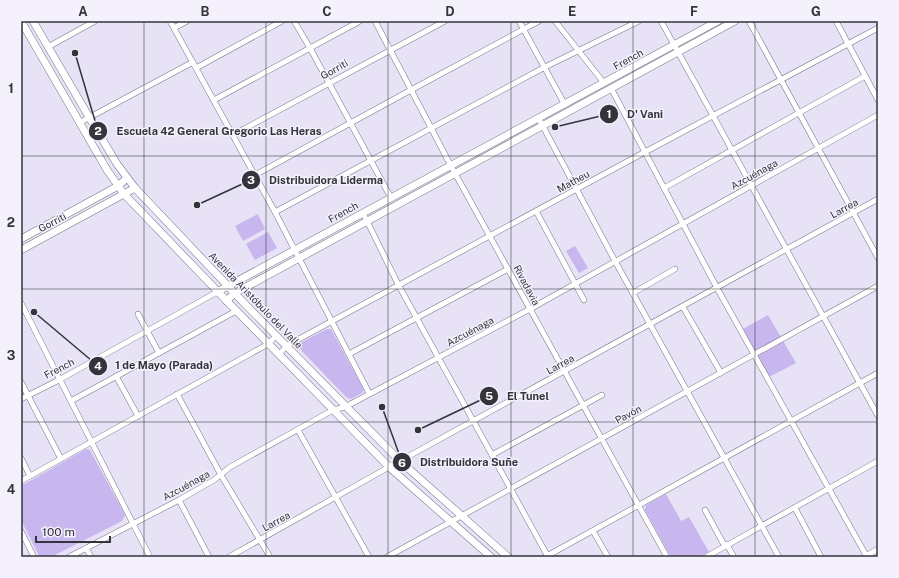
<svg xmlns="http://www.w3.org/2000/svg" width="899" height="578" font-family="'Public Sans',sans-serif">
<rect width="100%" height="100%" fill="#e7e2f5"/>
<g fill="#c8b6ef">
<path d="M258 214 265 229 243 241 235 226Z"/>
<path d="M268 232 277 248 255 260 246 244Z"/>
<path d="M575 246 588 268 579 273 566 251Z"/>
<path d="M768 315 796 363 767 378 741 330Z"/>
<path d="M327 329H331L364 390 362 393 351 399 347 398 299 348 300 343Z"/>
<path d="M86 449 90 450 125 515 122 521 51 557 39 556 21 520V486Z"/>
<path d="M666 494 681 521 689 517 709 552 699 557H671L645 510 646 505Z"/>
</g>
<g fill="none" stroke-linecap="round" stroke-linejoin="round">
<defs>
<g id="street">
<path d="M170 21 275 212 369 393"/>
<path d="M294 21 310 48 391 198"/>
<path d="M375 21 451 166 667 557"/>
<path d="M519 21 565 105"/>
<path d="M555 21 604 83"/>
<path d="M661 21 878 416"/>
<path d="M749 21 878 258"/>
<path d="M836 21 878 100"/>
<path d="M174 28 187 21"/>
<path d="M48 47 95 21"/>
<path d="M196 68 282 21"/>
<path d="M611 88 717 288 867 557"/>
<path d="M214 100 360 21"/>
<path d="M539 119 615 261 779 557"/>
<path d="M79 123 193 62"/>
<path d="M233 135 445 21"/>
<path d="M255 175 411 90 539 21"/>
<path d="M664 188 865 76"/>
<path d="M536 211 584 300"/>
<path d="M275 212 545 67 639 21"/>
<path d="M363 213 399 286 547 555"/>
<path d="M633 293 675 269"/>
<path d="M21 303 150 557"/>
<path d="M683 307 721 373"/>
<path d="M138 314 159 353"/>
<path d="M349 354 508 269"/>
<path d="M279 355 286 346 645 152 878 28"/>
<path d="M116 376 138 416"/>
<path d="M21 382 61 459"/>
<path d="M177 394 221 475 270 557"/>
<path d="M21 399 59 380 217 292"/>
<path d="M71 401 236 311"/>
<path d="M298 430 369 557"/>
<path d="M492 455 602 395"/>
<path d="M21 458 30 476"/>
<path d="M21 481 268 344 276 336"/>
<path d="M179 500 209 557"/>
<path d="M795 508 821 557"/>
<path d="M705 510 723 543 727 545 734 557"/>
<path d="M21 531 34 557"/>
<path d="M593 531 608 557"/>
<path d="M86 548 91 557"/>
<path d="M69 557 179 500 214 480 230 467 333 410 345 407 530 309 878 115"/>
<path d="M229 557 389 467 878 199"/>
<path d="M387 557 878 286"/>
<path d="M545 557 878 373"/>
<path d="M706 557 878 461"/>
<path d="M864 557 878 549"/>
</g>
<g id="secondary">
<path d="M21 21 107 170 124 194 223 297 389 467 491 557"/>
<path d="M33 21 89 117 117 164 135 188 244 303 400 461 508 557"/>
<path d="M21 239 118 186 127 178"/>
<path d="M21 250 135 188"/>
<path d="M217 292 718 21"/>
<path d="M226 301 235 293 735 21"/>
</g>
</defs>
<use href="#street" stroke="#7a7586" stroke-width="6"/>
<use href="#secondary" stroke="#7a7586" stroke-width="8"/>
<use href="#street" stroke="#fff" stroke-width="5"/>
<use href="#secondary" stroke="#fff" stroke-width="7"/>
</g>
<path fill="none" stroke="#35333b" stroke-width="1" stroke-opacity="0.55" d="M144 21V557M266 21V557M388 21V557M511 21V557M633 21V557M755 21V557M21 156H878M21 289H878M21 422H878"/>
<g text-anchor="middle" stroke-width="3" stroke-linejoin="round" paint-order="stroke">
<g font-size="10" fill="#35333b" stroke="#f4f0fc">
<text transform="translate(628 59) rotate(-29)" y="4">French</text>
<text transform="translate(334 69) rotate(-29)" y="4">Gorriti</text>
<text transform="translate(754 174) rotate(-29)" y="4">Azcuénaga</text>
<text transform="translate(573 181) rotate(-29)" y="4">Matheu</text>
<text transform="translate(844 208) rotate(-29)" y="4">Larrea</text>
<text transform="translate(343 212) rotate(-29)" y="4">French</text>
<text transform="translate(52 222) rotate(-28)" y="4">Gorriti</text>
<text transform="translate(527 285) rotate(62)" y="4">Rivadavia</text>
<text transform="translate(256 300) rotate(46)" y="4">Avenida Aristóbulo del Valle</text>
<text transform="translate(470 331) rotate(-28)" y="4">Azcuénaga</text>
<text transform="translate(560 364) rotate(-29)" y="4">Larrea</text>
<text transform="translate(59 368) rotate(-28)" y="4">French</text>
<text transform="translate(628 414) rotate(-28)" y="4">Pavón</text>
<text transform="translate(186 485) rotate(-29)" y="4">Azcuénaga</text>
<text transform="translate(276 521) rotate(-29)" y="4">Larrea</text>
</g>
</g>
<path fill="none" stroke="#35333b" stroke-width="1.5" d="M555 127L609 114M75 53L98 131M197 205L251 180M34 312L98 366M418 430L489 396M382 407L402 462"/>
<g fill="#35333b" stroke="#f4f0fc" stroke-width="1.5">
<circle cx="555" cy="127" r="4"/>
<circle cx="75" cy="53" r="4"/>
<circle cx="197" cy="205" r="4"/>
<circle cx="34" cy="312" r="4"/>
<circle cx="418" cy="430" r="4"/>
<circle cx="382" cy="407" r="4"/>
<circle cx="609" cy="114" r="10"/>
<circle cx="98" cy="131" r="10"/>
<circle cx="251" cy="180" r="10"/>
<circle cx="98" cy="366" r="10"/>
<circle cx="489" cy="396" r="10"/>
<circle cx="402" cy="462" r="10"/>
</g>
<g font-size="12" text-anchor="middle" font-weight="bold" fill="#fff">
<text x="609" y="118">1</text>
<text x="98" y="135">2</text>
<text x="251" y="184">3</text>
<text x="98" y="370">4</text>
<text x="489" y="400">5</text>
<text x="402" y="467">6</text>
</g>
<g font-size="11" text-anchor="middle" font-weight="bold" fill="#35333b" stroke="#f4f0fc" stroke-width="3" stroke-linejoin="round" paint-order="stroke">
<text x="645" y="118">D' Vani</text>
<text x="219" y="135">Escuela 42 General Gregorio Las Heras</text>
<text x="326" y="184">Distribuidora Liderma</text>
<text x="164" y="369">1 de Mayo (Parada)</text>
<text x="528" y="400">El Tunel</text>
<text x="469" y="466">Distribuidora Suñe</text>
</g>
<rect width="899" height="578" fill="none" stroke="#f4f0fc" stroke-width="44"/>
<path d="M36 536v6h74v-6" fill="none" stroke="#35333b" stroke-width="2"/>
<text x="42" y="536" font-size="12" fill="#35333b" stroke="#f4f0fc" stroke-width="3" paint-order="stroke">100 m</text>
<rect x="22" y="22" width="855" height="534" fill="none" stroke="#35333b" stroke-width="1.5"/>
<g font-size="13" text-anchor="middle" font-weight="bold" fill="#35333b">
<text x="83" y="16">A</text>
<text x="205" y="16">B</text>
<text x="327" y="16">C</text>
<text x="450" y="16">D</text>
<text x="572" y="16">E</text>
<text x="694" y="16">F</text>
<text x="816" y="16">G</text>
<text x="11" y="93">1</text>
<text x="11" y="227">2</text>
<text x="11" y="360">3</text>
<text x="11" y="494">4</text>
</g>
</svg>
